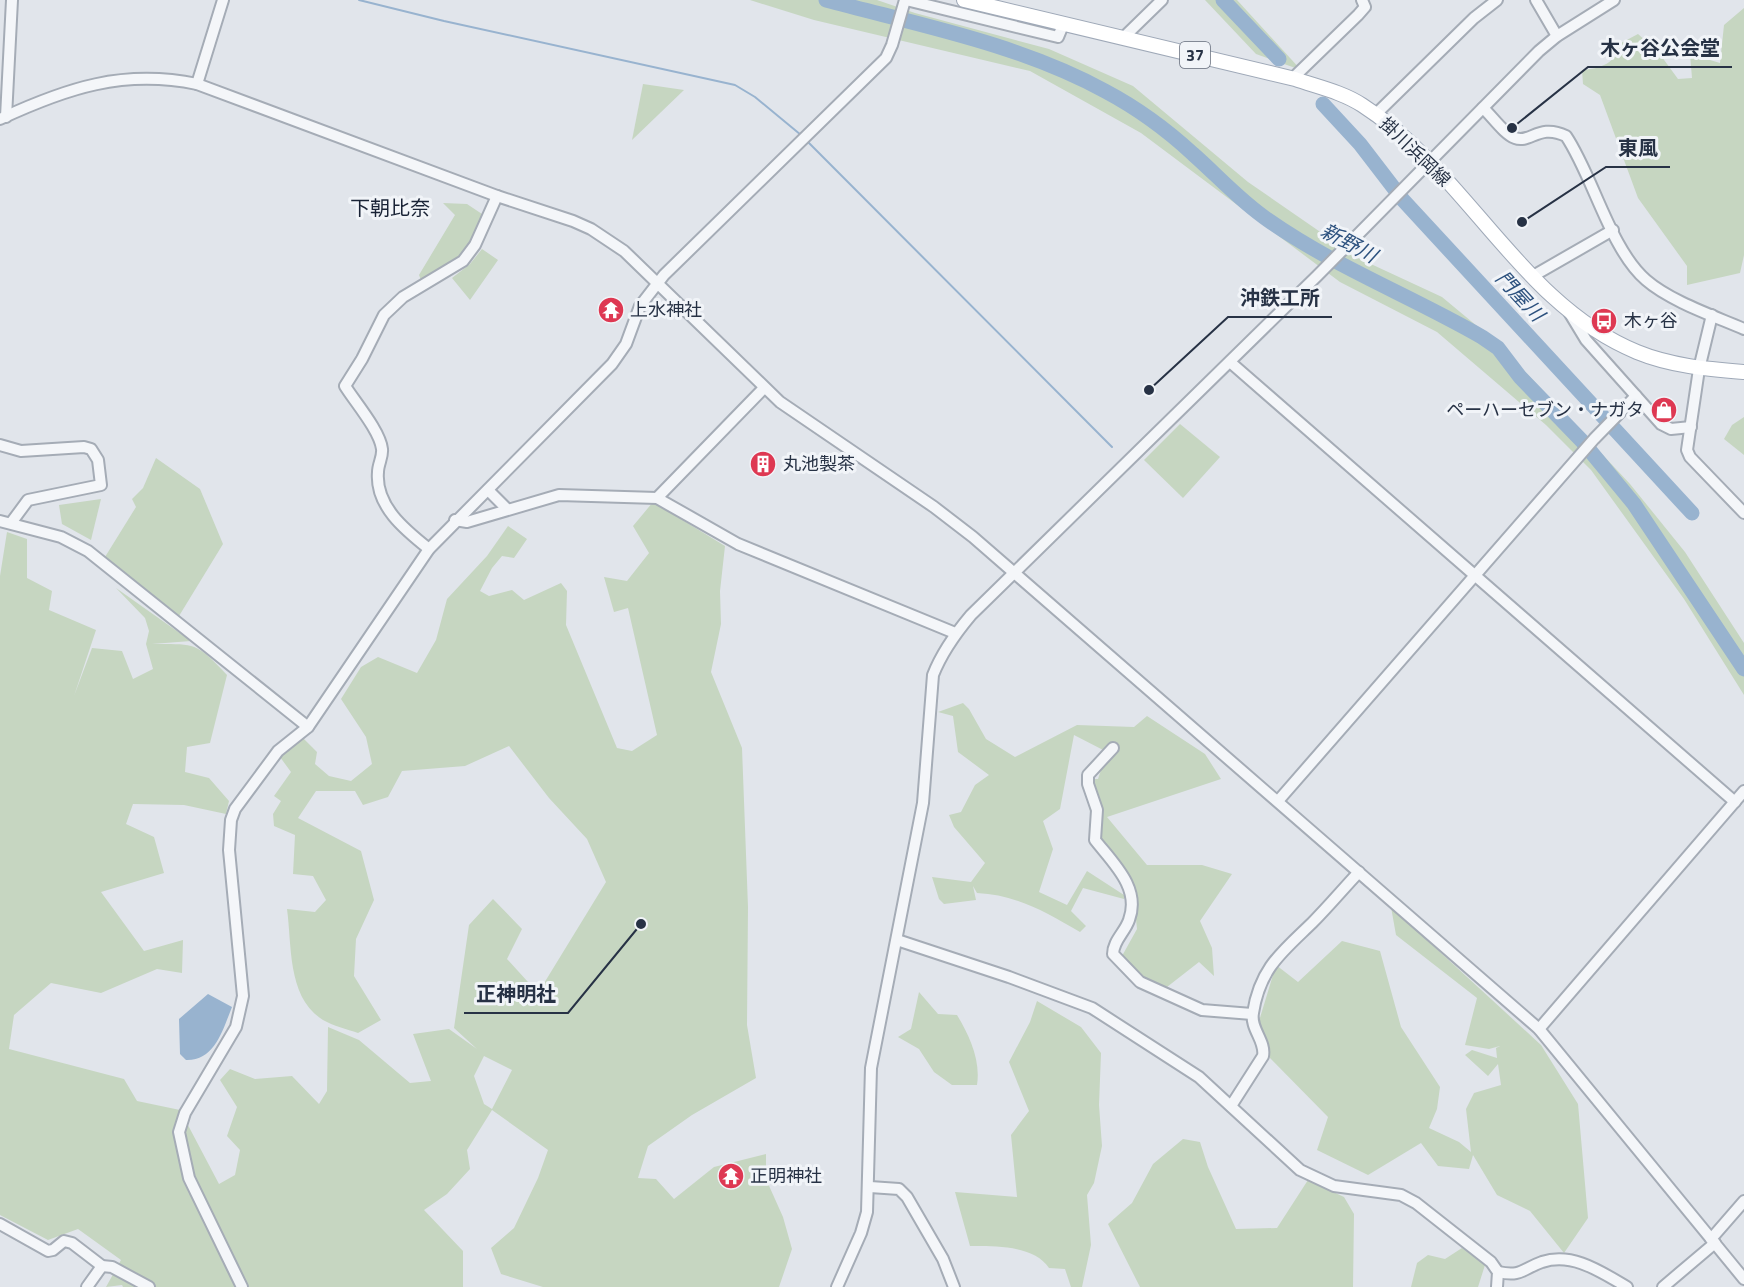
<svg xmlns="http://www.w3.org/2000/svg" width="1744" height="1287" font-family="'Titillium Web','Noto Sans JP',sans-serif">
<rect width="100%" height="100%" fill="#e1e5eb"/>
<g fill="#c6d6c1" fill-rule="evenodd">
<path d="M750 0H877L915 13 1049 49 1133 86 1248 182 1358 258 1442 297 1501 346 1630 484 1685 552 1744 643V695L1684 599 1591 470 1546 425 1437 332 1340 282 1141 133 1030 71 814 20Z"/>
<path d="M1205 0H1237L1301 70 1256 54Z"/>
<path d="M1744 8V255L1740 273 1687 285V266L1638 198 1600 95 1583 84 1582 70C1600 69 1617 63 1621 43L1638 34 1659 53 1678 79 1692 78 1690 54 1720 63 1724 25Z"/>
<path d="M643 84 684 90 632 140Z"/>
<path d="M443 203 467 204 482 214C476 247 450 267 421 280L419 275 455 215Z"/>
<path d="M482 249 498 260 470 300 452 278 470 264Z"/>
<path d="M1744 417V455L1724 439 1732 425Z"/>
<path d="M1180 424 1220 457 1183 498 1144 460Z"/>
<path d="M156 458 200 489 223 544 179 616 105 557 136 507 132 499 143 488Z"/>
<path d="M101 499 91 540 62 524 59 505Z"/>
<path d="M653 502 725 546 720 591 721 624 711 672 742 748 748 907 747 1025 756 1078 692 1115 648 1146 638 1178 656 1179 674 1199 714 1167 766 1154V1179L783 1217 792 1249 779 1287H543L501 1274 491 1248 514 1228 538 1178 548 1150 492 1110 467 1150 470 1169 447 1194 424 1210 463 1251V1287H123L122 1285 106 1287 121 1260 78 1229 48 1240 0 1215V576L7 532 27 539V578L52 591 49 610 96 630 74 696 92 648 122 651 133 679 153 669 146 644 149 631 145 618 116 588 191 641 152 644C196 644 196 642 227 675L210 743 187 747 185 772 209 778 229 801 226 814 184 805 133 804 126 824 154 837 164 873 101 892 144 951 183 940 182 973 157 969 101 993 51 983 14 1015 9 1049 124 1079 137 1101 180 1110 219 1184 235 1175 240 1150 227 1136 237 1107 220 1080 230 1069 255 1079 292 1076 319 1104 327 1091 328 1027 359 1040 410 1083 431 1081 413 1034 449 1029 477 1049 454 1028 469 925 493 899 522 929 507 959 538 993 606 882 587 839 549 798 509 746 465 766 402 771 388 797 363 805 355 791H316L298 818 361 851 374 900 356 939 354 976 381 1020 358 1033C347 1029 333 1026 323 1020 287 998 292 945 287 909L315 912 326 900 313 876 293 874 295 835 274 826 273 814 281 801 274 796 291 772 280 757 302 737 317 752 315 764 329 776 351 781 372 764 366 737 341 699 361 667 378 657 417 673 436 640 447 599 487 556 508 526 527 539 514 558 502 556 492 568 480 591 489 596 512 590 524 600 561 583 567 591 566 625 617 748 632 751 657 735 628 608 614 612 604 577 627 581 649 553 633 526ZM484 1056 512 1070 492 1109 484 1104 474 1076Z"/>
<path d="M963 703 969 709 986 739 1015 757 1077 725 1134 727 1147 716 1205 754 1221 779 1107 817 1147 865H1202L1232 874 1200 921 1212 948 1214 976 1199 962 1167 987 1139 975 1122 956 1137 929 1134 899 1100 851 1082 779H1098L1107 752 1074 735 1060 809 1043 821 1053 849 1039 892 1067 905 1087 871 1124 895V899L1083 888 1071 911 1086 926 1080 932C1046 912 1017 895 977 893L973 886 976 900 944 904 939 899 932 877 971 882 985 863 954 827 949 815 961 812 975 785 989 775 958 752 953 716 938 712Z"/>
<path d="M1391 907 1541 1045 1578 1104 1588 1218 1564 1253 1530 1211 1497 1195 1473 1155 1469 1169 1438 1166 1421 1143 1368 1175 1317 1150 1328 1117 1270 1058 1259 1021 1276 965 1298 982 1342 941 1380 951 1401 1027 1440 1087 1437 1109 1429 1128 1459 1142 1471 1152 1466 1109 1474 1093 1501 1085 1498 1064 1488 1076 1465 1055 1472 1050 1497 1058 1496 1048 1500 1046 1489 1049 1465 1045 1477 998 1396 935Z"/>
<path d="M919 992 938 1014 957 1015C969 1035 981 1060 977 1085H952L934 1072 919 1049 898 1037 911 1029Z"/>
<path d="M1037 1001 1081 1027 1101 1053 1099 1105 1102 1146 1094 1183 1087 1195 1091 1245 1082 1287H1071L1065 1269 1049 1268C1034 1245 994 1246 970 1246L955 1192 1017 1197 1011 1135 1029 1111 1009 1062 1030 1022Z"/>
<path d="M1183 1139 1200 1142 1208 1167 1236 1229 1277 1228 1308 1180 1344 1197 1354 1214 1353 1287H1140L1108 1224 1132 1203 1153 1164Z"/>
<path d="M1462 1248 1485 1265 1478 1287H1411L1417 1263 1428 1255 1445 1259Z"/>
</g>
<path fill="#98b3cf" d="M208 994 232 1007C223 1029 215 1061 186 1060L180 1054 179 1019Z"/>
<g fill="none" stroke-linecap="round" stroke-linejoin="round">
<g stroke="#98b3cf" stroke-width="2">
<path d="M359 0 444 21 735 85 755 97 801 135"/>
<path d="M807 141 1112 447"/>
</g>
<g stroke="#98b3cf" stroke-width="15">
<path d="M826 0C919 25 1019 44 1105 91 1137 108 1166 129 1193 154 1218 176 1240 201 1268 220 1335 267 1411 296 1482 337L1498 348 1520 377 1582 441 1634 504 1744 669"/>
<path d="M1223 0 1279 59"/>
<path d="M1323 104 1360 144 1403 200 1692 513"/>
</g>
<defs>
<g id="minor">
<path d="M906 0 1058 37 1063 25"/>
<path d="M1536 0 1557 36"/>
<path d="M1124 37 1162 0"/>
<path d="M1292 79 1358 15 1365 7 1362 0"/>
<path d="M197 84 223 0"/>
<path d="M1483 108C1492 116 1504 134 1515 138 1530 144 1539 123 1566 136 1593 176 1610 249 1646 280 1670 301 1714 316 1744 329"/>
<path d="M1375 115 1474 18 1497 0"/>
<path d="M6 117 12 0"/>
<path d="M0 119C67 88 123 69 197 84L497 196 573 221 591 229 624 251 780 402 934 507 973 537 1539 1029 1744 1279"/>
<path d="M1533 276 1613 230"/>
<path d="M1569 312 1586 340 1661 424 1671 429 1691 427"/>
<path d="M1712 315 1699 369 1687 450 1690 457 1744 513"/>
<path d="M1230 362 1735 802"/>
<path d="M0 445 21 451 84 447 91 449 98 460 101 485 28 500 11 523"/>
<path d="M488 490 507 509"/>
<path d="M657 498 764 388"/>
<path d="M455 520 467 522 559 495 657 498 738 544 955 633"/>
<path d="M0 521 61 537 88 551 308 727"/>
<path d="M429 549C405 530 375 506 378 472 378 464 383 457 382 449 380 431 355 402 345 386L362 359 384 315 403 297 463 261 475 245 497 196"/>
<path d="M1113 748 1088 775V784L1097 810 1095 840C1113 863 1141 888 1129 920 1125 932 1113 941 1113 954L1140 982 1202 1010 1252 1014"/>
<path d="M1278 801 1594 439 1636 396"/>
<path d="M897 940 1009 977 1092 1008 1199 1077 1300 1170 1334 1186 1401 1195 1416 1203 1491 1262 1498 1272 1497 1287"/>
<path d="M1539 1029 1744 791"/>
<path d="M1231 1106 1263 1056C1266 1041 1250 1029 1253 1013 1260 968 1282 952 1312 923 1328 907 1343 889 1359 872"/>
<path d="M870 1187 899 1189 907 1197 943 1259 954 1287"/>
<path d="M0 1224 48 1251 53 1250 64 1241 72 1243 102 1266 112 1267 149 1287"/>
<path d="M1711 1239 1744 1201"/>
<path d="M1498 1272C1522 1277 1522 1269 1542 1262 1573 1252 1601 1272 1627 1287"/>
<path d="M87 1287 102 1266"/>
<path d="M242 1287 189 1178 179 1132 185 1113 236 1027 243 996 229 850 231 820 235 809 278 751 308 727 429 549 612 364 626 344 640 306 664 275 886 58 892 45 905 0"/>
<path d="M837 1287 861 1233 867 1212 871 1068 923 803 933 675C942 652 955 634 971 615L1317 276 1539 51 1557 36 1614 0"/>
<path d="M1663 1287 1715 1243"/>
</g>
<path id="major" d="M964 0 1295 79C1318 87 1342 92 1362 105 1467 172 1520 304 1637 352 1671 366 1708 369 1744 372"/>
</defs>
<use href="#minor" stroke="#a5acb6" stroke-width="14"/>
<use href="#major" stroke="#9fa9b8" stroke-width="16"/>
<use href="#minor" stroke="#f4f6f9" stroke-width="10"/>
<use href="#major" stroke="#fff" stroke-width="14"/>
</g>
<defs>
<symbol id="temple-disc" viewBox="-11 -11 22 22"><circle r="9.5" fill="#de3852" stroke="#f1f4f8"/><path d="M0-6L5-2H3V0L6.5 2.5H4V6H1.5V3h-3V6H-4V2.5H-6.5L-3 0V-2H-5Z" fill="#fff"/></symbol>
<symbol id="bus-disc" viewBox="-11 -11 22 22"><circle r="9.5" fill="#de3852" stroke="#f1f4f8"/><path d="M-5-6H5V4H4V6H2V4H-2V6H-4V4H-5ZM-3.5-4V0h7V-4ZM-3.5 1.2v1.5H-2V1.2ZM2 1.2v1.5H3.5V1.2Z" fill="#fff"/></symbol>
<symbol id="shop-disc" viewBox="-11 -11 22 22"><circle r="9.5" fill="#de3852" stroke="#f1f4f8"/><path d="M-5-2.5h2.3a2.7 3.5 0 0 1 5.4 0H5L5.5 6h-11ZM-1.5-2.5h3a1.5 2.3 0 0 0-3 0Z" fill="#fff"/></symbol>
<symbol id="building-disc" viewBox="-11 -11 22 22"><circle r="9.5" fill="#de3852" stroke="#f1f4f8"/><path d="M-4-6H4V6H1V3H-1V6H-4ZM-2.5-4.3h1.7v1.8h-1.7ZM.8-4.3h1.7v1.8H.8ZM-2.5-1h1.7V.8h-1.7ZM.8-1h1.7V.8H.8Z" fill="#fff"/></symbol>
</defs>
<g fill-rule="evenodd">
<use href="#temple-disc" x="596" y="295" width="30" height="30"/>
<use href="#bus-disc" x="1589" y="306" width="30" height="30"/>
<use href="#shop-disc" x="1649" y="395" width="30" height="30"/>
<use href="#building-disc" x="748" y="449" width="30" height="30"/>
<use href="#temple-disc" x="716" y="1161" width="30" height="30"/>
</g>
<g text-anchor="middle" stroke-width="6" stroke-linejoin="round" paint-order="stroke">
<rect fill="#f1f4f8" stroke="#646c7b" stroke-width="1.5" x="1180" y="42" width="30" height="26" rx="4.5"/>
<g font-size="16" font-weight="bold" fill="#273245">
<text x="1195" y="61">37</text>
</g>
<g font-size="18" fill="#273245" stroke="#f1f4f8">
<text transform="translate(1415 152) rotate(44)" y="6">掛川浜岡線</text>
</g>
<g font-size="18" fill="#273245" stroke="#f1f4f8" text-anchor="start">
<text x="630" y="316">上水神社</text>
<text x="1624" y="327">木ヶ谷</text>
<text x="1644" y="416" text-anchor="end">ペーハーセブン・ナガタ</text>
<text x="783" y="470">丸池製茶</text>
<text x="750" y="1182">正明神社</text>
</g>
<g font-size="20" fill="#192336" stroke="#f1f4f8">
<text x="390" y="215">下朝比奈</text>
</g>
<g font-size="20" font-style="italic" fill="#2c517e" stroke="#f1f4f8">
<text transform="translate(1349 243) rotate(28)" y="7">新野川</text>
<text transform="translate(1520 296) rotate(47)" y="7">門屋川</text>
</g>
</g>
<path fill="none" stroke="#273245" stroke-width="2" d="M1512 128L1588 67H1732M1522 222L1606 167H1670M1149 390L1228 317H1332M641 924L568 1013H464"/>
<g fill="#273245" stroke="#f1f4f8" stroke-width="2">
<circle cx="1512" cy="128" r="6"/>
<circle cx="1522" cy="222" r="6"/>
<circle cx="1149" cy="390" r="6"/>
<circle cx="641" cy="924" r="6"/>
</g>
<g font-size="20" text-anchor="middle" font-weight="bold" fill="#273245" stroke="#f1f4f8" stroke-width="6" stroke-linejoin="round" paint-order="stroke">
<text x="1660" y="55">木ヶ谷公会堂</text>
<text x="1638" y="155">東風</text>
<text x="1280" y="305">沖鉄工所</text>
<text x="516" y="1001">正神明社</text>
</g>
</svg>
